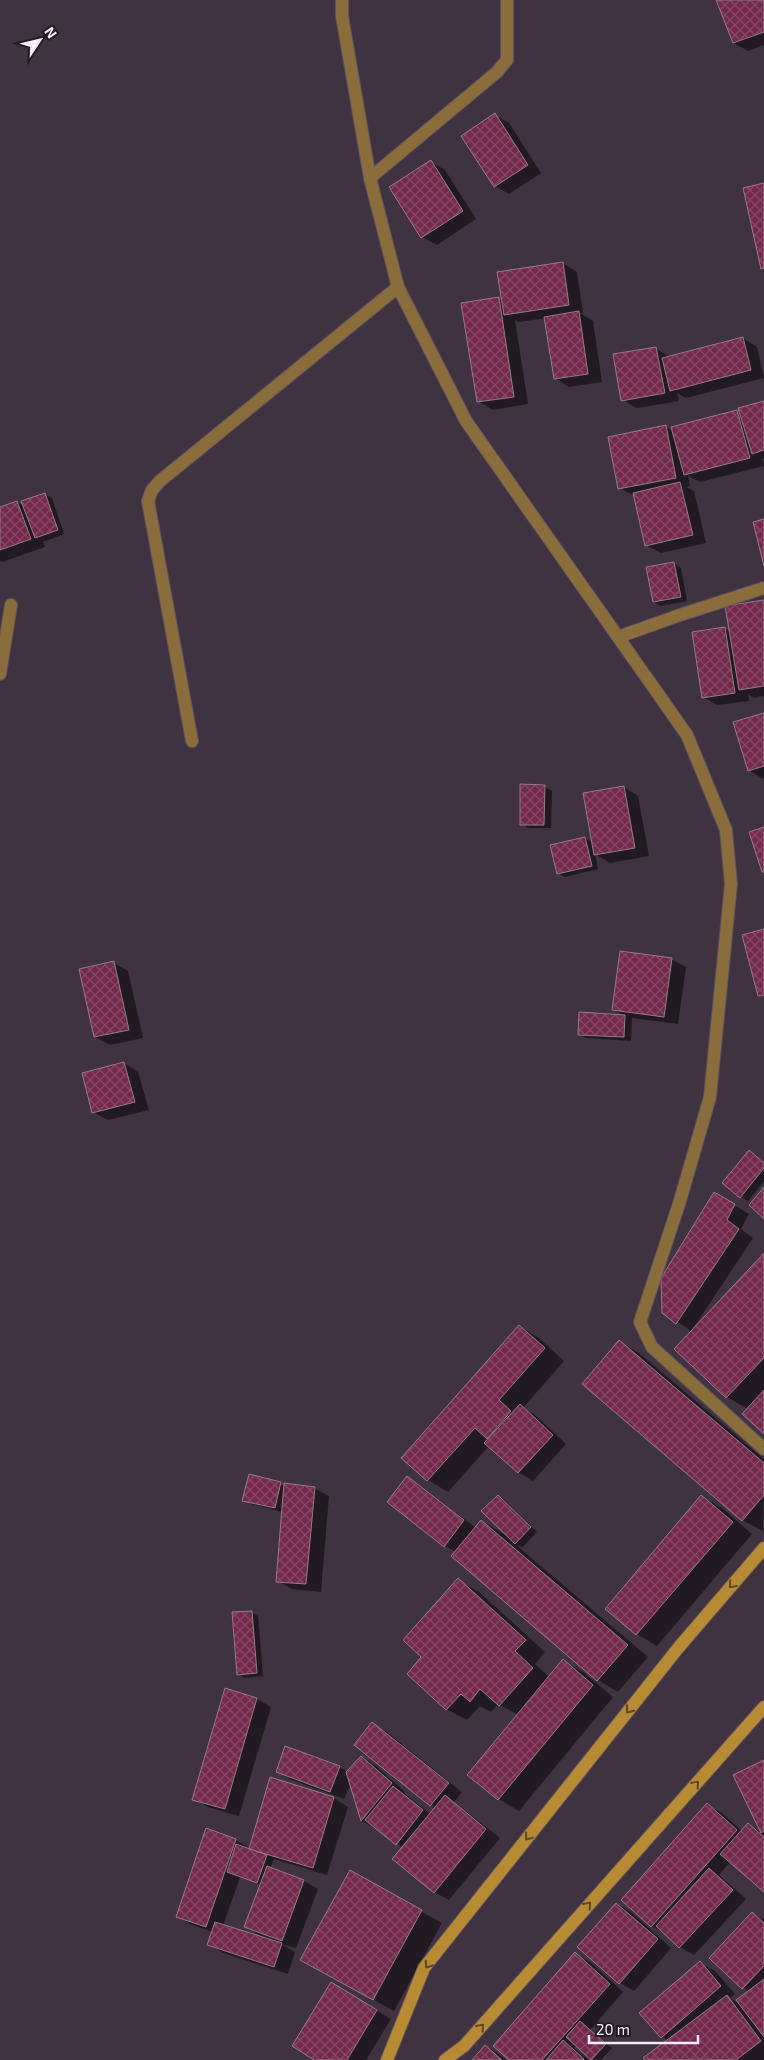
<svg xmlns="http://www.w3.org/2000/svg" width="764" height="2060" font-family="'Exo 2',sans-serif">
<defs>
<pattern id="building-cross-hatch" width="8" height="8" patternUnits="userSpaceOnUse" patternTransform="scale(1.25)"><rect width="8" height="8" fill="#72294b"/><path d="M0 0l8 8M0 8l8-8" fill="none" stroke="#874866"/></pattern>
</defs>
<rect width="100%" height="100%" fill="#3f3241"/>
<g fill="#0007" fill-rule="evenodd">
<path d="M717 0H764V45L748 51 734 43Z"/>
<path d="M495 115 509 123 541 173 509 194 495 186Z"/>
<path d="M431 162 445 170 476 219 437 245 422 237Z"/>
<path d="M562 263 577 272 583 313H580L593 321 602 382 569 387 555 378 546 318 519 322 515 320 528 404 493 410 478 401 498 299 503 301Z"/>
<path d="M743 338 757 347 764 378 686 398 677 393 679 401 637 408 622 400 656 349 670 357Z"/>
<path d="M764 402V459L762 458 764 466 700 482 688 476 690 486 686 487 694 491 706 543 661 553 646 545 635 496 619 488 666 427 674 431 737 411 741 413Z"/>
<path d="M44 494 52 498 64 534 43 542 45 547 2 562 0 561V508L17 502 24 506Z"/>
<path d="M673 563 681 568 687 601 661 606 654 602Z"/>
<path d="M764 601V696L754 698 748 694 749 701 717 705 703 697 725 628 730 632Z"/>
<path d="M764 714V778L763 779 749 770Z"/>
<path d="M522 786 545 787 552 791 551 828H528L521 824Z"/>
<path d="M624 787 638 796 649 856 610 863 595 854 598 869 565 877 558 873 585 838 593 843Z"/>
<path d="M671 959 686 967 678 1024 632 1018 631 1041 586 1038 579 1034 624 1016 613 1009Z"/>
<path d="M114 963 128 971 143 1038 110 1045 95 1037Z"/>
<path d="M124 1063 138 1072 149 1110 108 1120 93 1112Z"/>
<path d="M749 1152 764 1162V1181L748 1201 741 1197Z"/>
<path d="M714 1193 749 1214 741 1229 753 1238 692 1330 764 1255V1433L748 1409 727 1397 676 1349 692 1332 664 1312Z"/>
<path d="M519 1326 539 1338 564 1361 523 1408 534 1414 566 1444 533 1481 518 1472 489 1446 448 1492 428 1480 403 1458Z"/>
<path d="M619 1342 639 1353 764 1459 763 1531 742 1520Z"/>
<path d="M250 1476 286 1486 314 1488 329 1496 321 1592 292 1589 278 1581 283 1512 251 1504 244 1500Z"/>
<path d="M407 1478 421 1486 476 1528 482 1521 507 1536 498 1496 505 1500 537 1532 523 1547 516 1545 648 1657 618 1692 598 1680 453 1556 456 1552 445 1546Z"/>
<path d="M702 1497 722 1508 752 1534 657 1646 637 1634 607 1609Z"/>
<path d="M458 1580 479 1592 545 1652 535 1664 549 1677 563 1661 583 1672 613 1697 519 1811 499 1799 469 1775 518 1715 498 1704 491 1712 480 1706 467 1720 446 1709 423 1657Z"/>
<path d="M251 1612 258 1616 263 1676 245 1678 238 1674Z"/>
<path d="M226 1689 257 1699 271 1707 239 1816 208 1807 194 1799Z"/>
<path d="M373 1724 387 1732 462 1792 454 1802 500 1838 449 1900 434 1892 403 1848 377 1827 376 1829 362 1821 351 1783 344 1799 292 1780 278 1772 339 1767 348 1772 362 1757 376 1766 405 1792 404 1793 430 1814 436 1808 356 1745Z"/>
<path d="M764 1762V1891L731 1861 719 1875 746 1899 694 1955 680 1947 666 1934 652 1926 708 1805 722 1813 742 1831 748 1824 763 1833 735 1776Z"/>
<path d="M271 1779 334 1798 348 1807 327 1875 274 1859 270 1869 304 1881 318 1889 296 1948 281 1944 295 1952 288 1974 223 1953 209 1945 213 1932 192 1925 178 1917 235 1840 250 1848ZM240 1877 261 1885 246 1927 264 1938 223 1926Z"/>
<path d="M350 1872 442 1923 394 2011 322 1971Z"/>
<path d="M617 1904 631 1912 671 1948 634 1991 620 1983Z"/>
<path d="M752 1913 764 1920V2060H646L668 2040 662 2037 700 1963 715 1971 735 1994 730 1998 741 2005 749 1992 710 1958Z"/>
<path d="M575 1954 590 1962 623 1992 590 2030 612 2048 601 2060 592 2059 577 2045 574 2048 589 2060H511Z"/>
<path d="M346 1992 391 2019 366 2060H317Z"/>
<path d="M486 2046 500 2055 506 2060H473Z"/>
</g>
<g fill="url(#building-cross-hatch)" stroke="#947c85">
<path d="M716 0H764V32L733 43Z"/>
<path d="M495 113 528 165 494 187 461 136Z"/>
<path d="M431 160 463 211 421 238 389 187Z"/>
<path d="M764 183V268L761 269 743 188Z"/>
<path d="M563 262 569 305 504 315 497 272Z"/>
<path d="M499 297 514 397 477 402 461 303Z"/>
<path d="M579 311 588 374 554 379 544 317Z"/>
<path d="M743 337 751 370 670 391 662 358Z"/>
<path d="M656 347 665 393 621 401 613 354Z"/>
<path d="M764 401V450L752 454 738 408Z"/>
<path d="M737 410 750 458 684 475 671 427Z"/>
<path d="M666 425 676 478 618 489 608 437Z"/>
<path d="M680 482 693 535 645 546 633 493Z"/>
<path d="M45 493 58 530 35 538 21 501Z"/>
<path d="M17 501 31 539 0 550V507Z"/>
<path d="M764 519V566L753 522Z"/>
<path d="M674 562 681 597 653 602 646 567Z"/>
<path d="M764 600V686L739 690 725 606Z"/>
<path d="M725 627 735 693 702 698 692 632Z"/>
<path d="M764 713V766L748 771 733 722Z"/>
<path d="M520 784 545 785 544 825H520Z"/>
<path d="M624 786 635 848 594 855 583 793Z"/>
<path d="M764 827V872H762L749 832Z"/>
<path d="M585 837 592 866 557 874 550 845Z"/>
<path d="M764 929V995L758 996 742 935Z"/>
<path d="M620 951 672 958 664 1017 612 1010Z"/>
<path d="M114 961 129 1030 94 1037 79 969Z"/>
<path d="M579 1012 625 1015 624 1037 578 1035Z"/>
<path d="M124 1062 135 1102 92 1113 82 1073Z"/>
<path d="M749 1150 764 1163V1168L740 1198 722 1183Z"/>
<path d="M764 1187V1219L749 1205Z"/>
<path d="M714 1192 735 1204 727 1220 739 1229 676 1324 662 1313 661 1278Z"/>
<path d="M764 1253V1358L726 1398 674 1349Z"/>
<path d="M519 1325 545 1348 499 1400 511 1411 487 1439 475 1428 427 1481 401 1458Z"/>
<path d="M619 1340 764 1463V1495L742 1521 582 1384Z"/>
<path d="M764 1390V1434L742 1414Z"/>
<path d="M520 1404 553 1435 518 1473 484 1443Z"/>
<path d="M249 1474 281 1482 275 1508 242 1501Z"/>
<path d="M407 1476 464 1520 444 1547 387 1502Z"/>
<path d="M284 1483 315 1487 306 1584 276 1582Z"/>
<path d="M498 1495 531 1527 515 1544 481 1511Z"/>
<path d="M701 1495 733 1522 636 1635 605 1609Z"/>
<path d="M481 1520 628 1645 597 1681 451 1556Z"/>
<path d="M458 1578 526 1640 515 1651 533 1668 499 1706 480 1689 470 1702 461 1694 446 1710 407 1674 421 1657 403 1640Z"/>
<path d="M252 1611 257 1673 237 1675 232 1612Z"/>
<path d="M563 1659 593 1685 498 1800 467 1775Z"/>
<path d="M225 1688 257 1698 225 1809 192 1800Z"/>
<path d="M372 1722 449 1783 430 1806 354 1745Z"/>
<path d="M285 1746 340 1766 330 1792 276 1772Z"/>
<path d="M361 1756 392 1783 361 1821 346 1772Z"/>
<path d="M764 1760V1831L761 1833 733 1775Z"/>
<path d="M270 1777 334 1797 313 1868 249 1849Z"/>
<path d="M393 1786 423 1810 396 1845 365 1820Z"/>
<path d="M445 1795 486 1829 434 1893 392 1859Z"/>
<path d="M707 1803 737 1830 651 1927 621 1900Z"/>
<path d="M748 1823 764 1837V1892L720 1854Z"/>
<path d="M206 1828 236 1839 206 1927 176 1917Z"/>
<path d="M236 1844 267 1855 257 1883 227 1872Z"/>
<path d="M267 1866 304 1880 282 1941 244 1927Z"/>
<path d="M709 1868 733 1890 679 1948 656 1926Z"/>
<path d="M350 1870 422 1910 373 2000 300 1960Z"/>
<path d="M616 1903 658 1939 619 1984 577 1947Z"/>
<path d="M752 1912 764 1923V1966L742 1989 709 1958Z"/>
<path d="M215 1922 282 1943 274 1967 207 1945Z"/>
<path d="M575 1952 610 1984 542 2060H509L493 2046Z"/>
<path d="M700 1961 721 1986 661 2038 639 2013Z"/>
<path d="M764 1979V2037L736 2000Z"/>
<path d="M331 1982 377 2010 347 2060H314L292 2046Z"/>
<path d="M727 1995 761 2041 736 2060H645L643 2058Z"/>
<path d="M580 2021 606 2044 591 2060 566 2037Z"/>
<path d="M563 2040 584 2059 583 2060H546Z"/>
<path d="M485 2045 502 2060H472Z"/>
</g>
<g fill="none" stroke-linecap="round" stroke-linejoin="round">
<defs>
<g id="street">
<path d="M342 0V16L370 178 398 287 466 421 687 735 726 830 731 884 710 1097 679 1204 640 1322 652 1347 764 1449"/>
<path d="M370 178 497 72 507 60V0"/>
<path d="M618 637 680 615 764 588"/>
<path d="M0 674 11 605"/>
<path d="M192 741 148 501 152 490 160 481 398 287"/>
</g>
<g id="secondary">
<path d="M387 2060 424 1968 679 1647 764 1548"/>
<path d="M445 2060 464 2046 764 1707"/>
</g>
</defs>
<use href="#street" stroke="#5c505e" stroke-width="14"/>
<use href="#secondary" stroke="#5c505e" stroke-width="14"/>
<use href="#street" stroke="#896e3b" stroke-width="12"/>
<use href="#secondary" stroke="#b78b33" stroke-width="12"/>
</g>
<defs><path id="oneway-chevron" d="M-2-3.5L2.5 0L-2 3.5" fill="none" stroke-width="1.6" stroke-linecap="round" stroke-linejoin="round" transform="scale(1.25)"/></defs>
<g stroke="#5e4829">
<use href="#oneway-chevron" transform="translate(732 1585) rotate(131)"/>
<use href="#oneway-chevron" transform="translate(629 1710) rotate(128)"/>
<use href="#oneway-chevron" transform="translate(696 1784) rotate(-49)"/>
<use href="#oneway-chevron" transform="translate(528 1837) rotate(128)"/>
<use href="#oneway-chevron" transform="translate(588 1905) rotate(-49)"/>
<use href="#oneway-chevron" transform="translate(428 1965) rotate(124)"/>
<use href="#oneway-chevron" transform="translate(481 2027) rotate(-49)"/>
</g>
<g transform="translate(40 40) rotate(55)" stroke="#221c23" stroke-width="4" paint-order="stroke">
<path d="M0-4L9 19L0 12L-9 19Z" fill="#f6eef7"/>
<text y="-8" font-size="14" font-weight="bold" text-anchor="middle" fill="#f6eef7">N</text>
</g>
<path d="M589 2035v8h109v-8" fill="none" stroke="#f6eef7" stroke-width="2.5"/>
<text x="596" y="2035" font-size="15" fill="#f6eef7" stroke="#221c23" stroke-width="4" paint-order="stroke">20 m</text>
</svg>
